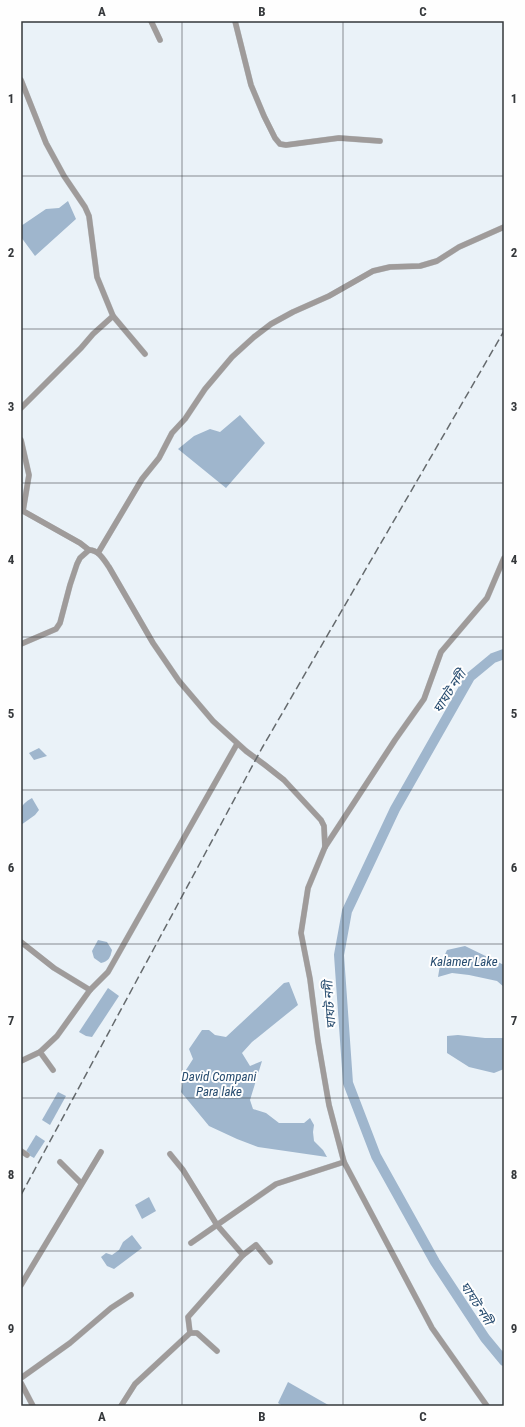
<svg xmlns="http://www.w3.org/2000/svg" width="525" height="1427" font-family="'Roboto Condensed','Noto Sans Bengali',sans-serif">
<rect width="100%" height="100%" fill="#eaf2f8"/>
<g fill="#9fb6cd">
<path d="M68 201 76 219 35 256 21 237V226L46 209 59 208Z"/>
<path d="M240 415 265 443 226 488 178 449 194 436 210 429 220 432Z"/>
<path d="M39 748 47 756 34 760 29 753Z"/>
<path d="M32 798 39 810 35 815 21 825C21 810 18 806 32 798Z"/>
<path d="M98 940 107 942 112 950C110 958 109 961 101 963L94 958 92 951Z"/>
<path d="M465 946 504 965V987L497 981 469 975 452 973 438 977 440 965 447 950Z"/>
<path d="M289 982 298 1005 252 1042 242 1053 250 1066 262 1061 250 1100 253 1109 266 1113 279 1123H304L310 1118 314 1125 313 1132 314 1141 323 1150 327 1157 258 1147 237 1139 209 1126 181 1092 184 1073 193 1059 189 1049 202 1030H209L215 1035 226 1037 284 983Z"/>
<path d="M108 988 119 996 92 1037 86 1036 79 1032Z"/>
<path d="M458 1035 485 1038H504V1069L494 1073 469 1067 447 1053V1036Z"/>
<path d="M58 1092 66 1096 50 1125 42 1120Z"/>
<path d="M36 1135 45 1141 34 1158 25 1153Z"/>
<path d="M149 1197 156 1211 142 1219 135 1205Z"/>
<path d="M132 1235 142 1248 114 1269 107 1266 101 1257 106 1253 112 1255 119 1250 123 1242Z"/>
<path d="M288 1382 330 1406H283L278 1403Z"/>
</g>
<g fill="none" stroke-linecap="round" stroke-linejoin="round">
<path stroke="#9fb6cd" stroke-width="10" d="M504 654 493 658 470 677 395 809 347 911 339 955 348 1083 376 1156 435 1262 485 1338 504 1361"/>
<defs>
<g id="street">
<path d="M151 21 160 40"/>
<path d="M235 21 251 85 264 116 275 138 280 144 286 145 339 138 380 141"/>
<path d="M21 80 46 143 64 176 85 207 89 216 97 277 113 316 145 354"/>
<path d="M21 408 81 348 93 334 113 316"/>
<path d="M21 440 29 475 23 511 80 543 89 550"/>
<path d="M98 553 142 479 159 458 172 433 185 419 205 389 232 357 254 337 271 324 293 312 329 296 373 271 390 267 420 266 437 261 459 247 504 227"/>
<path d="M21 644 56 629 60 623 70 585 77 564 80 558 89 550C99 550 104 560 109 567L153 643 179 681 213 721 246 751 265 765 284 780 321 820 324 826 325 847"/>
<path d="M21 942 54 968 90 990"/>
<path d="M40 1052 53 1070"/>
<path d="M21 1061 40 1052 57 1036 90 990 108 972 237 744"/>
<path d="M21 1151 27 1155"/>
<path d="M170 1154 183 1170 217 1225 243 1255"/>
<path d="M60 1162 81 1183"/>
<path d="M191 1243 276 1184 344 1162"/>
<path d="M21 1285 101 1152"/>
<path d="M190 1333H197L217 1351"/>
<path d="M21 1378 70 1343 111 1308 131 1295"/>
<path d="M21 1383 33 1406"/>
<path d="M121 1406 135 1384 190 1333 188 1317 243 1255 256 1245 270 1262"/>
<path d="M487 1406 432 1328 344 1162 329 1105 318 1041 310 979 301 933 308 888 325 847 395 740 424 699 441 652 487 598 504 558"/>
</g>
</defs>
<use href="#street" stroke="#c6cdd2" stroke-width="6"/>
<use href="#street" stroke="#9f9b9a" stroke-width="5.5"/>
<path stroke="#656a6d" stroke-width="1.5" stroke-dasharray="8 4" stroke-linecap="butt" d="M21 1195 262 748 504 331"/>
</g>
<path fill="none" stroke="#35383b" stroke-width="1" stroke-opacity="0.55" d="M182 21V1406M343 21V1406M21 176H504M21 329H504M21 483H504M21 637H504M21 790H504M21 944H504M21 1098H504M21 1251H504"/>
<g text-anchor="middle" stroke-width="4" stroke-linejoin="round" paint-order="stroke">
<g font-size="13" font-style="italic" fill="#274c6f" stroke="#fefefe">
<text transform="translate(449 691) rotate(-57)" y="5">ঘাঘট নদী</text>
<text x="464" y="966">Kalamer Lake</text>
<text transform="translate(329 1005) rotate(-94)" y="5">ঘাঘট নদী</text>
<text x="219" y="1081">David Compani<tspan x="219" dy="15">Para lake</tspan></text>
<text transform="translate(477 1303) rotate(57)" y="5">ঘাঘট নদী</text>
</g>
</g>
<rect width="525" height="1427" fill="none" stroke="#fefefe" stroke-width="44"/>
<rect x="22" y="22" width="481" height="1383" fill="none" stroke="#35383b" stroke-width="1.5"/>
<g font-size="13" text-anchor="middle" font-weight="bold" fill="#35383b">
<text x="102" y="16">A</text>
<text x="262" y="16">B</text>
<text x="423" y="16">C</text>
<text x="11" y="103">1</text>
<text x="514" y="103">1</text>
<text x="11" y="257">2</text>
<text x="514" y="257">2</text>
<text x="11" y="411">3</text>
<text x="514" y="411">3</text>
<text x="11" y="564">4</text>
<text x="514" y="564">4</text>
<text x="11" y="718">5</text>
<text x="514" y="718">5</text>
<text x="11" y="872">6</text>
<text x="514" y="872">6</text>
<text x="11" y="1025">7</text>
<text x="514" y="1025">7</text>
<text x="11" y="1179">8</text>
<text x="514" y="1179">8</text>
<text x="11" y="1333">9</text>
<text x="514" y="1333">9</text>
<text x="102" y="1421">A</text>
<text x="262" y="1421">B</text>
<text x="423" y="1421">C</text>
</g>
</svg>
